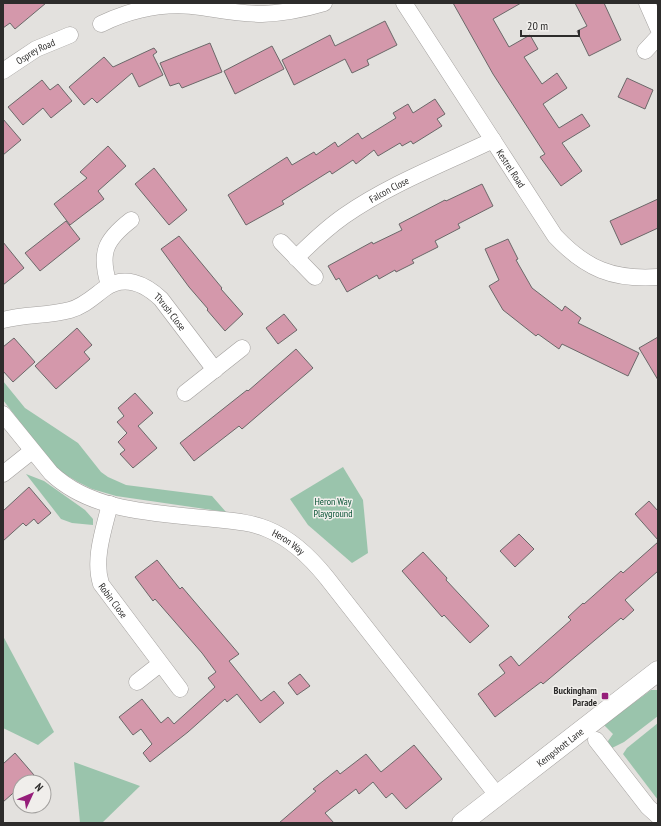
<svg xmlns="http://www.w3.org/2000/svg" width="661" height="826" font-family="'PT Sans Narrow',sans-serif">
<rect width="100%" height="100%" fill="#e3e1de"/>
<g fill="#9ac4ac">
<path d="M3 381 25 408 78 443 101 472 108 477 126 485 212 496 226 512 116 496 92 489 78 482 61 472 50 461 3 400Z"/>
<path d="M343 467 363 500 368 553 352 563 308 525 290 499Z"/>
<path d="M26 474 44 481 85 510 93 519V525L72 523 61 519Z"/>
<path d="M3 636 54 732 38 745 3 728Z"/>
<path d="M651 690H658V716L624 742 610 749 608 741 613 734 604 725Z"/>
<path d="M658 723V800L623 754 627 748Z"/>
<path d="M74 762 140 786 102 823H80Z"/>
</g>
<g fill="#d498ab" stroke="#6b6869">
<path d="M3 3H46L15 29 10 23 3 28Z"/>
<path d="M453 3H521L493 19 509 47 530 35 538 49 524 57 542 84 557 73 567 88 543 104 559 128 582 114 590 126 562 143 582 171 561 186 540 157 545 154 493 74Z"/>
<path d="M575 3H604L621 40 589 56 577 31 587 26Z"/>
<path d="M385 21 397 45 367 60 369 65 352 73 345 59 294 85 282 60 330 35 335 46Z"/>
<path d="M210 43 222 72 182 88 179 83 170 86 160 63Z"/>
<path d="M272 46 284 69 235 94 224 71Z"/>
<path d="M154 48 157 52 153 55 163 75 139 87 132 73 97 103 92 98 84 105 69 87 104 57 113 67Z"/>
<path d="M627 78 653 90 645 109 618 97Z"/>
<path d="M42 80 50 90 58 84 72 101 51 118 43 108 23 125 8 107Z"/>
<path d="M435 99 445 114 437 119 442 126 413 144 411 141 402 146 400 143 378 156 374 150 356 164 353 160 332 174 330 171 282 201 284 204 246 225 228 195 287 157 292 165 314 152 316 155 335 142 338 147 358 133 362 139 396 118 393 113 408 104 413 113Z"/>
<path d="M3 119 21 140 3 155Z"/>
<path d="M108 146 126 166 98 191 104 199 70 225 54 204 87 178 80 172Z"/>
<path d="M154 168 187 210 169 225 135 184Z"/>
<path d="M482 184 493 206 458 224 460 228 435 241 438 247 412 260 414 263 396 272 395 270 379 279 377 275 347 292 339 278 336 280 328 266 372 242 373 244 402 230 399 224 445 200 446 201Z"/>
<path d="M658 199V228L621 245 610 221Z"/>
<path d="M66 221 80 239 40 271 25 253Z"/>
<path d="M179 236 222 288 221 289 243 314 225 331 207 310 208 309 189 287 161 249Z"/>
<path d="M508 239 518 259 516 260 532 288 562 311 565 306 581 318 578 323 639 353 628 376 562 344 559 349 538 334 536 336 503 310 489 286 499 280 485 249Z"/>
<path d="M3 242 24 268 3 285Z"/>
<path d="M284 314 297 330 278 344 266 328Z"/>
<path d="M77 328 92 345 84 352 90 359 56 389 35 366Z"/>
<path d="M658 337V380L639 348Z"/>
<path d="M14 338 35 362 13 382 3 371V347Z"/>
<path d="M296 349 313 368 242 429 239 426 194 461 180 443 247 390 248 391Z"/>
<path d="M135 393 153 413 138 426 157 448 133 468 120 454 125 450 118 442 127 433 117 422 124 416 118 408Z"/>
<path d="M29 487 51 513 38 524 34 519 26 526 23 523 3 541V511Z"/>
<path d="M649 501 658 511V540L635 514Z"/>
<path d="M519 534 534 549 515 567 500 551Z"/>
<path d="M658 542V571L625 600 634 610 623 620 621 618 543 684 541 682 495 717 478 694 505 673 499 665 511 656 519 666 571 620 568 617 583 603 584 604 621 571 623 573Z"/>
<path d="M423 552 447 578 446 580 489 626 470 643 444 615 442 617 402 571Z"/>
<path d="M157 560 180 589 182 587 239 654 229 661 261 701 274 691 284 703 260 723 237 694 227 702 225 699 188 732 150 762 143 753 152 744 141 729 133 735 119 717 142 699 161 723 168 717 174 724 215 687 208 678 216 672 202 653 155 599 153 601 135 577Z"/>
<path d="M300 674 310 686 297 695 288 683Z"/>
<path d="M414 745 442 779 406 809 392 793 386 798 373 782 359 794 356 789 325 813 334 823H279L316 791 313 789 337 770 340 774 366 754 381 772Z"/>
<path d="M15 753 34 775 26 782H20V787L3 802V764Z"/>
</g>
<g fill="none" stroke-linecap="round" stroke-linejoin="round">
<defs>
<g id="minor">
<path id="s1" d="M404 3 555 236C586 269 613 280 658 277"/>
<path d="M647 3 658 28"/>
<path d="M101 24C132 9 166 2 201 7 221 10 241 14 262 14 283 13 304 9 324 3"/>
<path d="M645 51 658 37"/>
<path id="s2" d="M3 71 36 49 70 35"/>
<path d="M281 242 315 277"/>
<path id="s3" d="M296 258C311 243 327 228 344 216 390 184 443 164 493 140"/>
<path d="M109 285C99 253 105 240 131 220"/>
<path id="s4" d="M3 320C25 314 48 316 70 310 84 306 93 297 104 289 124 274 145 284 161 299L215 370"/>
<path d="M185 393 242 348"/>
<path id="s5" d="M3 414 51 473C93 513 159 513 214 519 232 521 250 522 267 529 292 539 311 558 327 578L497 795"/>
<path d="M3 474 32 451"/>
<path id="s6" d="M110 504C104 529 93 559 101 584L180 689"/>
<path d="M137 682 160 664"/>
<path d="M596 740 648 807 658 816"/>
</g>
<g id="tertiary">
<path id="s7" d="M462 823 658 671"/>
</g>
</defs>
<use href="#minor" stroke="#a4a19f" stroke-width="17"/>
<use href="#tertiary" stroke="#a4a19f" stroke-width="21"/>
<use href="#minor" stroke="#fff" stroke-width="16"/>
<use href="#tertiary" stroke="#fff" stroke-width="20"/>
</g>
<rect fill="#961e7a" stroke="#f0eeeb" stroke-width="1.5" x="601" y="692" width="8" height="8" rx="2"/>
<g text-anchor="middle" stroke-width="3" stroke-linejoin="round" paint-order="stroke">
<g font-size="10" fill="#2d2c2b" stroke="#f0eeeb">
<text dy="4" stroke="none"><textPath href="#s2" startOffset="38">Osprey Road</textPath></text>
<text dy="4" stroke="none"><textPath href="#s1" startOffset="197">Kestrel Road</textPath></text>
<text dy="4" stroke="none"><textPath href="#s3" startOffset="116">Falcon Close</textPath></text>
<text dy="4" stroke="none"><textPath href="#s4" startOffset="187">Thrush Close</textPath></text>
<text dy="4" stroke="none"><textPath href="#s5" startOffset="328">Heron Way</textPath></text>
<text dy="4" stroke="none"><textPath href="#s6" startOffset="102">Robin Close</textPath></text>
<text dy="4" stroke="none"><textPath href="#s7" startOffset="124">Kempshott Lane</textPath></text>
</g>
<g font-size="10" fill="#085335" stroke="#f0eeeb">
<text x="333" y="505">Heron Way<tspan x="333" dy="12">Playground</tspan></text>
</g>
<g font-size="10" font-weight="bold" fill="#2d2c2b" stroke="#f0eeeb" text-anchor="end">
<text x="597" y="694">Buckingham<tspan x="597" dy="12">Parade</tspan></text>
</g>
</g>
<rect width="661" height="826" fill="none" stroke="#2d2c2b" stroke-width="8"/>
<g transform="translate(32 794) rotate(46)"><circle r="19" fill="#f0eeeb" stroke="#a2a09e"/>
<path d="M0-3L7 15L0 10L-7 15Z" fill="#961e7a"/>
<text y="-6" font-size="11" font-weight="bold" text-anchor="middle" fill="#2d2c2b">N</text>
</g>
<path d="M521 30v6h58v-6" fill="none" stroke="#2d2c2b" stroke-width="2"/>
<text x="527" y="30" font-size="12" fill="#2d2c2b" stroke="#f0eeeb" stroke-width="3" paint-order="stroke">20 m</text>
</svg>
